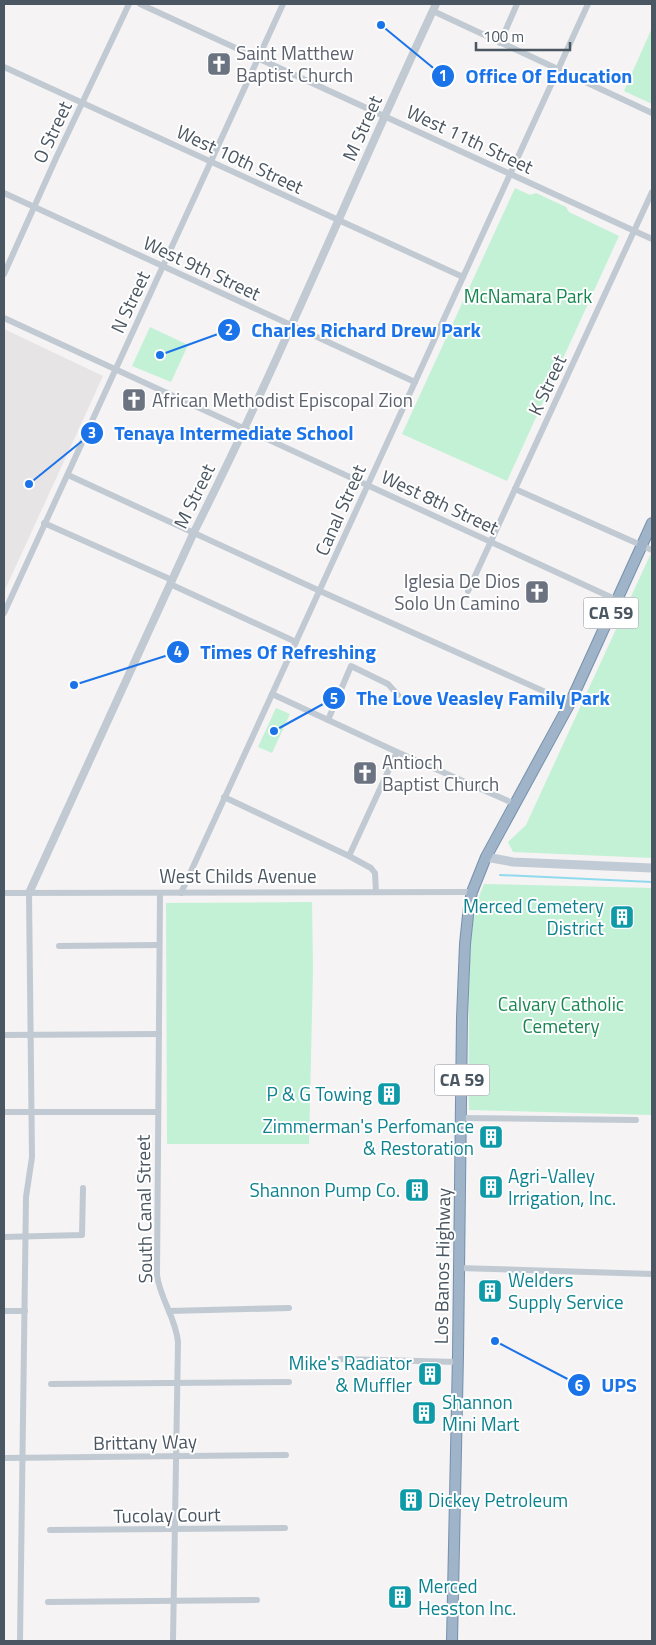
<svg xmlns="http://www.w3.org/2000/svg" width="656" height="1645" font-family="'Titillium Web',sans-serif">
<rect width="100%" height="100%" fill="#f5f3f3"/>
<path fill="#e6e4e5" d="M4 329 103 376 4 592Z"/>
<g fill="#c3f1d5">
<path d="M652 28V104L624 91Z"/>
<path d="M515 188 530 195 536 193 566 207 569 212 619 236 507 481 402 434Z"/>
<path d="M150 327 188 345 171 382 132 366Z"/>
<path d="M652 551V858L513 852 508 842 526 825Z"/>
<path d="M276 708 290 714 272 753 258 747Z"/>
<path d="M484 884 652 888V1115L469 1110C468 1075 469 1040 469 1006 470 967 468 919 484 884Z"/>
<path d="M312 902 313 969 309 1144H167L166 903Z"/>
</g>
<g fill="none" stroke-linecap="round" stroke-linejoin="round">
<path stroke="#90daee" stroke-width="2" d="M500 875 652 882"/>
<defs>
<path id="trunk" d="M452 1641 458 1355 462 1018 465 944 469 906 472 892 486 857 570 703 652 523"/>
</defs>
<use href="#trunk" stroke="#7690ad" stroke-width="12"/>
<g stroke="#c1cad2" stroke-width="6">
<path d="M140 4 652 239"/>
<path d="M433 11 652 113"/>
<path d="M500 43 517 4"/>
<path d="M4 67 463 277"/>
<path d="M4 193 415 382"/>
<path d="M4 274 57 156 129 4"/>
<path d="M4 318 617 600"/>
<path d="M68 475 320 591 570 703"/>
<path d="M515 489 652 550"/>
<path d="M44 523 172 580"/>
<path d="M170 584 296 642"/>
<path d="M468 591 652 192"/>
<path d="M4 613 283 4"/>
<path d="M272 694 397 752 515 804"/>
<path d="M328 720 351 666 388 684 398 695"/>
<path d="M224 797 349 856 371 868 375 873 376 892"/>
<path d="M349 856 397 752"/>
<path d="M4 893 472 892"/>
<path d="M160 893 157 1275C160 1299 176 1318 178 1342L173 1641"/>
<path d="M181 893 588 4"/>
<path d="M59 946 159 945"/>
<path d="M4 1035 159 1034"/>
<path d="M4 1112H158"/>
<path d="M461 1118 636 1120"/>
<path d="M4 1237 82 1235 83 1188"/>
<path d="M459 1268 652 1274"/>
<path d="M4 1311H25"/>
<path d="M169 1311 289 1308"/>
<path d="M340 1359 458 1362"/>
<path d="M51 1384 289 1382"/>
<path d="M4 1458 286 1455"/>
<path d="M50 1530 285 1528"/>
<path d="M48 1602 257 1600"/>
<path d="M20 1641 26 1197 32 1157 29 893"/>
</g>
<path stroke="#c1cad2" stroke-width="8" d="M29 893 194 532C281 359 354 179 436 4"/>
<path stroke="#c1cbd6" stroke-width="9" d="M486 857 513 862 652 868"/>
<use href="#trunk" stroke="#9fb4c9" stroke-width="10"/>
</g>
<defs>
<symbol id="church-square" viewBox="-11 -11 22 22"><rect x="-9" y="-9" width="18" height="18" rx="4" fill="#6b7280" stroke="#fff"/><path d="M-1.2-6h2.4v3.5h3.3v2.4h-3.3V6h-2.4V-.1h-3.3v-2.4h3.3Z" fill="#fff"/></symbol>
<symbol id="building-square" viewBox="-11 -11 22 22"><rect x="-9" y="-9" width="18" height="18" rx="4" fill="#0f9aa8" stroke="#fff"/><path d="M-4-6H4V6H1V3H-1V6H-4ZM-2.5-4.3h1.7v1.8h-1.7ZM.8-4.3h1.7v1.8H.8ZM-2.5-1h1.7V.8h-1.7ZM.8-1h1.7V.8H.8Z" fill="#fff"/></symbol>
</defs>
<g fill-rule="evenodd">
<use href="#church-square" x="205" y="50" width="28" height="28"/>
<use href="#church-square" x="120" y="386" width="28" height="28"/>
<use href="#church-square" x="523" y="578" width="28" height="28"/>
<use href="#church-square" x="351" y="759" width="28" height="28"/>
<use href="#building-square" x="608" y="903" width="28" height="28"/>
<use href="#building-square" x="375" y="1080" width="28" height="28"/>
<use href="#building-square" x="477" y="1123" width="28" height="28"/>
<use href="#building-square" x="477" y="1173" width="28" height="28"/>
<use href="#building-square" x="403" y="1176" width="28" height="28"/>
<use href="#building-square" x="476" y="1277" width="28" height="28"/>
<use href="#building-square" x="416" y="1360" width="28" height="28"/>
<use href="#building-square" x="410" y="1399" width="28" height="28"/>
<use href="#building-square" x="397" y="1486" width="28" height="28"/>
<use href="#building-square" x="386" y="1583" width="28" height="28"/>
</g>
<g text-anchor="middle" stroke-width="4" stroke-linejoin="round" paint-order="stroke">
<g fill="#fff" stroke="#808990" stroke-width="1">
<rect x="583.5" y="597.5" width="55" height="31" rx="4"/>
<rect x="434.5" y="1064.5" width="55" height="31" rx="4"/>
</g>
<g font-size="18" font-weight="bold" fill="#4a5661">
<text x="611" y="619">CA 59</text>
<text x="462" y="1086">CA 59</text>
</g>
<g font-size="19" fill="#5b616d" stroke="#fff" text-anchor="start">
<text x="236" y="60">Saint Matthew<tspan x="236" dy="22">Baptist Church</tspan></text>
<text x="152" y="407">African Methodist Episcopal Zion</text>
<text x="520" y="588" text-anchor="end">Iglesia De Dios<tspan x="520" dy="22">Solo Un Camino</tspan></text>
<text x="382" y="769">Antioch<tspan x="382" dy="22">Baptist Church</tspan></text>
</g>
<g font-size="19" fill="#4a5661" stroke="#fff">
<text transform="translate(362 128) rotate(-66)" y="7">M Street</text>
<text transform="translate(52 132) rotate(-65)" y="7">O Street</text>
<text transform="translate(470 139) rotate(25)" y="7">West 11th Street</text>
<text transform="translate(240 159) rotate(25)" y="7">West 10th Street</text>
<text transform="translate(202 268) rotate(25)" y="7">West 9th Street</text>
<text transform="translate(130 302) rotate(-65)" y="7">N Street</text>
<text transform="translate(547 385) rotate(-65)" y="7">K Street</text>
<text transform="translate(194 496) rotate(-64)" y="7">M Street</text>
<text transform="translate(440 502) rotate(25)" y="7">West 8th Street</text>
<text transform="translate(340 510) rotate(-66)" y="7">Canal Street</text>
<text x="238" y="883">West Childs Avenue</text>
<text transform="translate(144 1209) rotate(-91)" y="7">South Canal Street</text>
<text transform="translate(442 1266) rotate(-89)" y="7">Los Banos Highway</text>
<text transform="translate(145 1442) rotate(-1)" y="7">Brittany Way</text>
<text transform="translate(167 1515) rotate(-1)" y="7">Tucolay Court</text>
</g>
<g font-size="19" fill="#17864f" stroke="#fff">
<text x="528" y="303">McNamara Park</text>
<text x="561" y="1011">Calvary Catholic<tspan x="561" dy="22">Cemetery</tspan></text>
</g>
<g font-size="19" fill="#0d838f" stroke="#fff" text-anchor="end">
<text x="604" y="913">Merced Cemetery<tspan x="604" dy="22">District</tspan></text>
<text x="372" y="1101">P &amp; G Towing</text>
<text x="474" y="1133">Zimmerman's Perfomance<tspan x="474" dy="22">&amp; Restoration</tspan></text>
<text x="508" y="1183" text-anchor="start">Agri-Valley<tspan x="508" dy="22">Irrigation, Inc.</tspan></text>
<text x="400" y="1197">Shannon Pump Co.</text>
<text x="508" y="1287" text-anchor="start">Welders<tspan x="508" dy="22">Supply Service</tspan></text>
<text x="412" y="1370">Mike's Radiator<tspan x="412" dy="22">&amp; Muffler</tspan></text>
<text x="442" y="1409" text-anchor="start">Shannon<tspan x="442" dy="22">Mini Mart</tspan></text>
<text x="428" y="1507" text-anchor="start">Dickey Petroleum</text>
<text x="418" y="1593" text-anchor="start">Merced<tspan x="418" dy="22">Hesston Inc.</tspan></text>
</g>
</g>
<path fill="none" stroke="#1a73e8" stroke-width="2" d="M381 25L443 76M160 355L229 330M29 484L92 433M74 685L178 652M274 731L334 698M495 1341L579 1385"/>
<g fill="#1a73e8" stroke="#fff" stroke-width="2">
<circle cx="381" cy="25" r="5"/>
<circle cx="160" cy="355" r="5"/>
<circle cx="29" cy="484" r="5"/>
<circle cx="74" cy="685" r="5"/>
<circle cx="274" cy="731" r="5"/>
<circle cx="495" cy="1341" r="5"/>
<circle cx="443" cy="76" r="12"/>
<circle cx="229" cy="330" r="12"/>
<circle cx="92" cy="433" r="12"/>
<circle cx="178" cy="652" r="12"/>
<circle cx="334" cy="698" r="12"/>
<circle cx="579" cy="1385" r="12"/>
</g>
<g font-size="15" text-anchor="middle" font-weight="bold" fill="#fff">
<text x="443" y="81">1</text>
<text x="229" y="335">2</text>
<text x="92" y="438">3</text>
<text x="178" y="657">4</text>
<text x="334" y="704">5</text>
<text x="579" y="1391">6</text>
</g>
<g font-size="20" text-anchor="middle" font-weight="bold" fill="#1a73e8" stroke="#fff" stroke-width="4" stroke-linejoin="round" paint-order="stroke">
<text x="549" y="83">Office Of Education</text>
<text x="366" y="337">Charles Richard Drew Park</text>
<text x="234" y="440">Tenaya Intermediate School</text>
<text x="288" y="659">Times Of Refreshing</text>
<text x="483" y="705">The Love Veasley Family Park</text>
<text x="619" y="1392">UPS</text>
</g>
<rect width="656" height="1645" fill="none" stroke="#4a5661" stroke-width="10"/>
<path d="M476 42v8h94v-8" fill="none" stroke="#4a5661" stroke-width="2.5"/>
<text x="483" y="42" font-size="15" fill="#4a5661" stroke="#ffffff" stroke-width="4" paint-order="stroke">100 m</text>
</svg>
